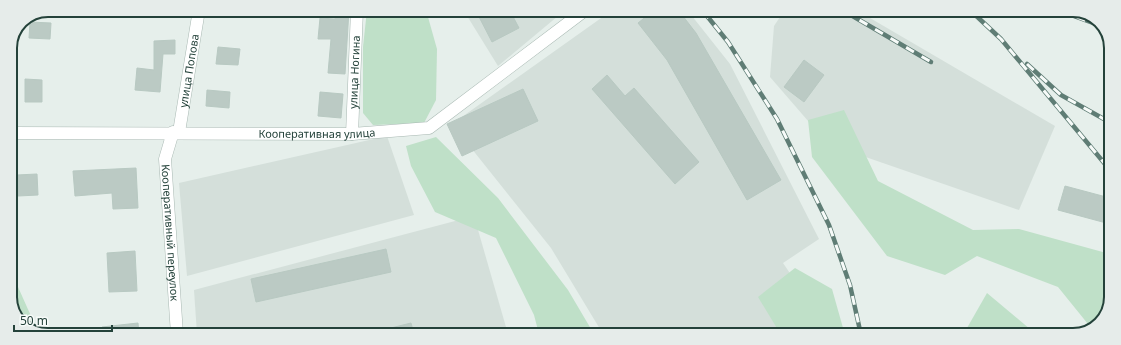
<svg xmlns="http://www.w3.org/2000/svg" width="1121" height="345" font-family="'Noto Sans',sans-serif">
<rect width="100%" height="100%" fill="#e6efeb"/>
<g fill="#d4dfda">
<path d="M464 11H564L498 66Z"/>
<path d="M611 11H688L730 64 819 239 783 263 821 319 811 335 603 334 551 248 452 124Z"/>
<path d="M784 11H858L1055 126 1019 210 828 144 770 77 774 26Z"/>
<path d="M387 136 414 215 187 276 179 183Z"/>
<path d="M474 216 508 334H197L194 290Z"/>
</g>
<g fill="#bfe0c8">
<path d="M367 10H426L437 49 436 100 424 123 373 125 363 113V47Z"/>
<path d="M844 110 878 181 973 230 1019 229 1110 254V307L1096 327 1092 329 1058 287 977 256 945 275 887 256 812 157 808 120Z"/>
<path d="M436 137 498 198 568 290 594 334H539L534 315 496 238 435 212 411 166 406 146Z"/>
<path d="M795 268 832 289 845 335H781L758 297Z"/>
<path d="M10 269 39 334C9 323 10 296 10 269Z"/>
<path d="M987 293 1037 335H963Z"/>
</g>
<g fill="#bbcac4" stroke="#b8c9c2">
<path d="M336 10H349L345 74 328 73 331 39H318L320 18 335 19Z"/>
<path d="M476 11H510L519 28 492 42Z"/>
<path d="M653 11H679L696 33 781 180 747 200 667 60 638 23Z"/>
<path d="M30 22 51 23 50 39 29 38Z"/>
<path d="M175 40V54H163L160 92 135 90 137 68 154 70V41Z"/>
<path d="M218 47 240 49 238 65 216 64Z"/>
<path d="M804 60 824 75 804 102 784 87Z"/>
<path d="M607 75 625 96 634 88 699 162 675 184 592 89Z"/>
<path d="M25 79 42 80V102H25Z"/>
<path d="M523 89 538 121 462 156 447 124Z"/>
<path d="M207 90 230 92 229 108 206 106Z"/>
<path d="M320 92 343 94 341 118 318 116Z"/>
<path d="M136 168 138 208 113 209 112 193 75 196 73 171Z"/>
<path d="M37 174 38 195 18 196 17 175Z"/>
<path d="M1065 186 1110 198V224L1058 210Z"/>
<path d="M386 249 391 272 256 302 251 279Z"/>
<path d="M135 251 137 291 109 292 107 253Z"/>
<path d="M138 323 139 334H103L102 327Z"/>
<path d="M411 323 414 334H383V330Z"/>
</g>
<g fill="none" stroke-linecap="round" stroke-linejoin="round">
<defs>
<g id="minor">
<path id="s1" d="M173 132 165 159 177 334"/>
<path id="s2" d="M179 132 199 10"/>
<path id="s3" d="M10 133 352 134 429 128 584 11"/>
<path id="s4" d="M352 134 357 10"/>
</g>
</defs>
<use href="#minor" stroke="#a8b8b2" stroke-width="13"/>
<use href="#minor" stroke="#fff" stroke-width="12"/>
<defs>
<g id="rail">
<path d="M703 11 728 42 777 119 829 225 850 285 861 335"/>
<path d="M844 11 931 62"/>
<path d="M971 11 1001 39 1110 170"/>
<path d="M1060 11 1104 27"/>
<path d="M1027 64 1061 95 1111 123"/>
</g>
</defs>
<use href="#rail" stroke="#5f7d75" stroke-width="4.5"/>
<use href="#rail" stroke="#f7fbf9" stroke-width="3" stroke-dasharray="9" stroke-linecap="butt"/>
</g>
<g text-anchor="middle" stroke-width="4" stroke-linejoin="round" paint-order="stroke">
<g font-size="11" fill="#24423a" stroke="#f7fbf9">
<text dy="4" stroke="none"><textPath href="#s2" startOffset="62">улица Попова</textPath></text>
<text dy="4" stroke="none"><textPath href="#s4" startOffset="62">улица Ногина</textPath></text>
<text dy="4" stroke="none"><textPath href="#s3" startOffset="307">Кооперативная улица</textPath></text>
<text dy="4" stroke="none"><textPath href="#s1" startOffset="102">Кооперативный переулок</textPath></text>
</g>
</g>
<path d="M0 0H1121V345H0ZM48 17H1073A31 31 0 0 1 1104 48V297A31 31 0 0 1 1073 328H48A31 31 0 0 1 17 297V48A31 31 0 0 1 48 17Z" fill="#e6ecea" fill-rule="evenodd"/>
<path fill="none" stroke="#24423a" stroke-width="2" d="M48 17H1073A31 31 0 0 1 1104 48V297A31 31 0 0 1 1073 328H48A31 31 0 0 1 17 297V48A31 31 0 0 1 48 17Z"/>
<path d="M14 325v6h98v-6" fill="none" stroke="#24423a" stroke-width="2"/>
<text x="20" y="325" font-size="12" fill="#24423a" stroke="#f7fbf9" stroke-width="3" paint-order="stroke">50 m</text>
</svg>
